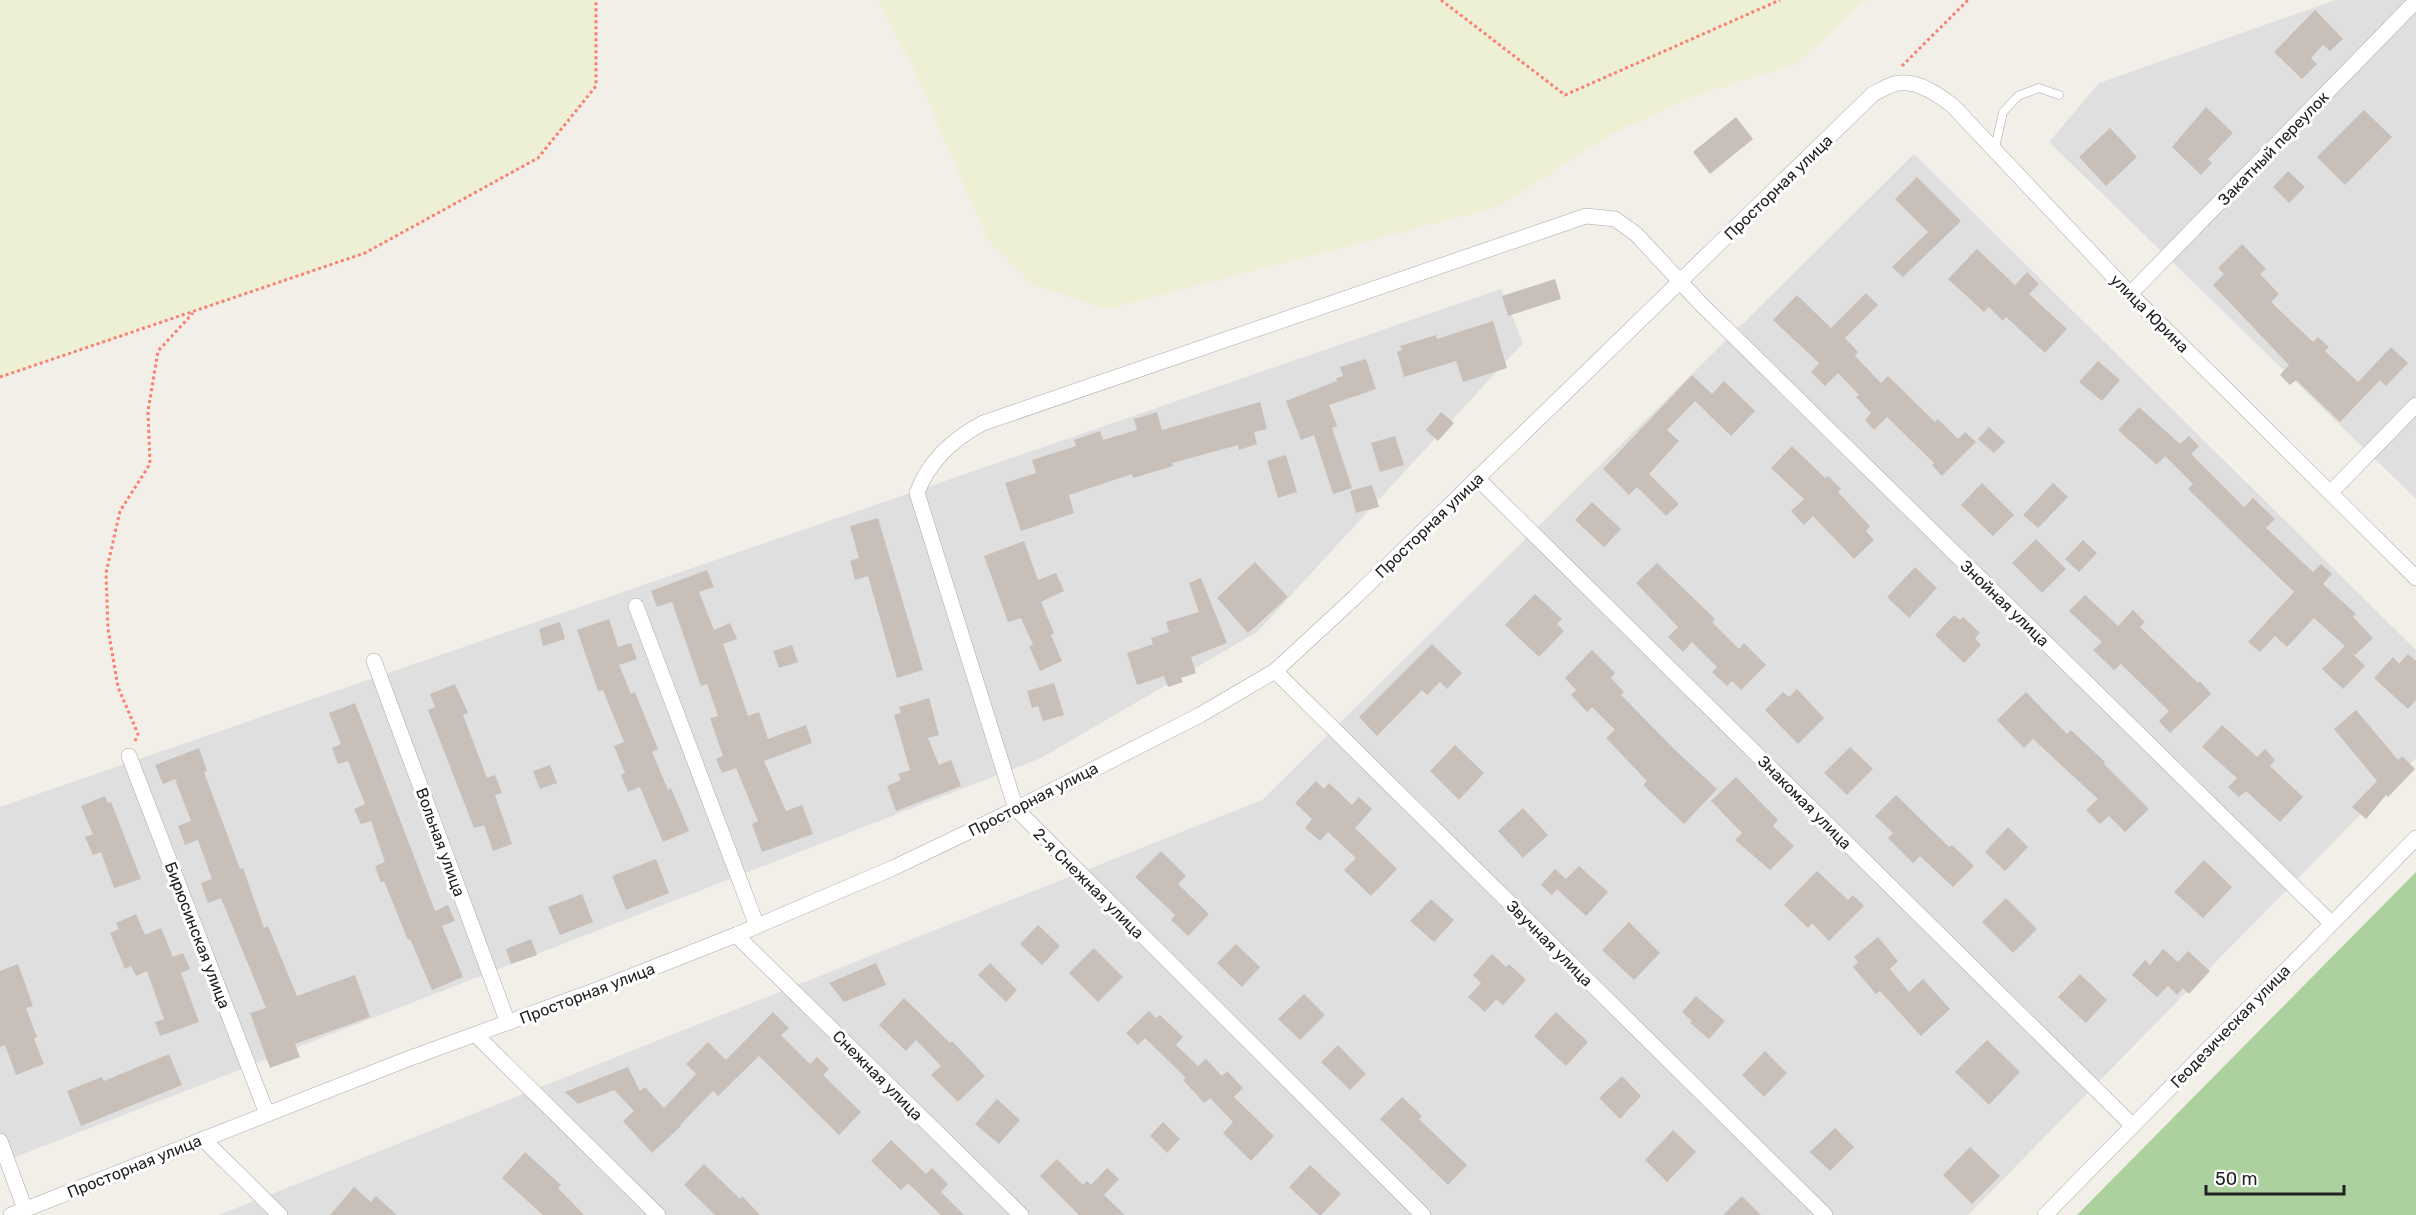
<svg xmlns="http://www.w3.org/2000/svg" width="2416" height="1215" font-family="Rubik,sans-serif">
<rect width="100%" height="100%" fill="#f2efe9"/>
<g fill="#e0dfdf">
<path d="M2336 0H2416V499L2049 142 2099 83Z"/>
<path d="M1914 154 2416 650V758L1968 1215H219L1262 800Z"/>
<path d="M1501 289 1523 343 1257 632 1041 758 0 1163V807Z"/>
</g>
<g fill="#eef0d5">
<path d="M0 0H596V86L538 158 365 253 0 377Z"/>
<path d="M877 0H1865L1798 63 1695 96 1615 132 1498 207 1107 309 1033 285 988 241 912 64Z"/>
</g>
<path fill="#add19e" d="M2416 872V1215H2077Z"/>
<g fill="#c7bfb8">
<path d="M2315 10 2343 39 2330 51 2323 45 2311 58 2317 64 2302 79 2274 52Z"/>
<path d="M2206 107 2233 133 2208 159 2212 163 2201 175 2172 147Z"/>
<path d="M2364 110 2392 137 2345 185 2317 157Z"/>
<path d="M1736 117 1753 139 1710 174 1693 152Z"/>
<path d="M2110 128 2137 157 2106 186 2079 157Z"/>
<path d="M2288 171 2305 187 2289 203 2273 187Z"/>
<path d="M1917 177 1961 221 1903 277 1892 267 1928 232 1895 199Z"/>
<path d="M2242 244 2266 269 2260 274 2279 294 2271 302 2313 342 2318 337 2329 347 2325 351 2358 382 2391 347 2408 363 2386 386 2380 380 2340 422 2296 380 2290 385 2280 375 2289 365 2213 285 2224 274 2218 268Z"/>
<path d="M1977 249 2015 285 2027 272 2039 284 2029 294 2067 329 2045 353 2006 317 2003 321 1989 307 1984 312 1948 279Z"/>
<path d="M1555 279 1561 299 1508 316 1502 296Z"/>
<path d="M1866 293 1878 305 1845 338 1858 352 1855 356 1881 383 1888 376 1935 422 1938 419 1958 439 1965 432 1976 442 1942 476 1932 465 1934 463 1887 417 1874 430 1865 420 1871 413 1856 397 1859 395 1838 373 1825 386 1811 372 1819 363 1773 320 1797 295 1831 328Z"/>
<path d="M1493 321 1507 368 1463 382 1456 361 1404 377 1397 352 1402 350 1400 346 1436 335 1437 339Z"/>
<path d="M1366 359 1376 389 1329 405 1337 426 1332 428 1352 488 1333 494 1314 435 1301 440 1286 401 1337 381 1336 378 1343 376 1340 367Z"/>
<path d="M2098 361 2120 380 2102 401 2079 382Z"/>
<path d="M1692 375 1712 394 1724 381 1755 411 1731 436 1695 401 1667 430 1679 441 1649 474 1679 504 1666 516 1637 487 1629 495 1603 469Z"/>
<path d="M1260 402 1267 429 1254 432 1257 444 1239 450 1238 445 1172 463 1173 466 1133 478 1132 474 1069 495 1074 513 1021 531 1005 483 1036 473 1032 460 1076 446 1074 440 1100 431 1103 440 1137 430 1134 419 1157 412 1162 430Z"/>
<path d="M2139 407 2180 444 2189 436 2199 446 2191 454 2244 507 2253 498 2275 519 2266 528 2313 572 2321 564 2332 574 2323 584 2356 614 2353 617 2373 638 2355 655 2347 648 2365 666 2343 689 2322 669 2345 646 2314 618 2287 647 2275 636 2260 652 2248 642 2294 592 2188 489 2193 484 2165 456 2157 465 2118 430Z"/>
<path d="M1441 412 1454 423 1438 441 1426 430Z"/>
<path d="M1989 427 2005 442 1994 453 1978 439Z"/>
<path d="M1395 436 1404 465 1380 472 1371 443Z"/>
<path d="M1792 446 1825 478 1828 476 1841 489 1838 492 1870 526 1866 531 1874 540 1854 559 1813 516 1804 525 1791 511 1804 499 1771 468Z"/>
<path d="M1286 455 1297 492 1278 498 1267 461Z"/>
<path d="M1982 483 2014 515 1993 536 1961 505Z"/>
<path d="M2053 483 2068 497 2038 528 2023 515Z"/>
<path d="M1372 485 1379 507 1356 513 1350 491Z"/>
<path d="M1592 502 1621 529 1604 547 1575 520Z"/>
<path d="M878 518 923 670 897 678 868 576 855 580 850 561 859 558 850 526Z"/>
<path d="M2036 539 2066 569 2042 593 2012 563Z"/>
<path d="M2083 540 2097 553 2079 572 2065 559Z"/>
<path d="M1024 541 1038 580 1056 573 1064 591 1041 602 1054 633 1051 635 1062 661 1040 671 1029 646 1033 645 1021 618 1008 622 984 556Z"/>
<path d="M1255 562 1288 597 1248 633 1217 598Z"/>
<path d="M1657 563 1715 619 1712 622 1739 649 1744 643 1766 665 1741 690 1732 681 1727 686 1712 672 1717 667 1692 642 1683 652 1668 637 1678 627 1636 583Z"/>
<path d="M1915 567 1937 588 1909 618 1887 597Z"/>
<path d="M707 570 714 587 699 592 714 630 730 623 737 639 723 644 748 716 759 712 768 739 806 725 812 743 764 761 786 811 802 805 813 834 762 852 752 824 758 821 736 768 722 773 716 759 723 756 710 718 718 716 707 684 701 686 672 602 657 607 651 591Z"/>
<path d="M1201 578 1227 643 1191 657 1196 673 1181 678 1183 682 1168 687 1164 676 1137 685 1127 653 1153 644 1151 638 1169 632 1166 622 1199 612 1189 583Z"/>
<path d="M1535 594 1562 619 1557 624 1564 631 1539 657 1505 625Z"/>
<path d="M2085 595 2118 626 2133 610 2145 622 2140 627 2198 683 2200 681 2211 694 2170 733 2159 721 2169 711 2121 664 2114 670 2093 650 2102 642 2069 611Z"/>
<path d="M1954 615 1960 620 1963 617 1980 633 1975 638 1981 645 1964 663 1935 635Z"/>
<path d="M609 619 618 647 631 643 637 659 619 665 631 694 635 692 645 717 658 749 652 752 668 790 671 788 689 831 663 842 640 787 628 792 621 775 625 773 614 746 624 742 603 690 598 691 577 630Z"/>
<path d="M560 622 565 639 543 646 539 629Z"/>
<path d="M1432 644 1462 673 1447 689 1440 682 1427 695 1422 690 1377 736 1359 717Z"/>
<path d="M792 645 798 662 779 668 773 651Z"/>
<path d="M1592 650 1615 673 1611 678 1624 692 1621 695 1675 750 1717 789 1684 824 1643 785 1647 781 1606 738 1615 730 1592 707 1587 712 1571 695 1576 690 1565 678Z"/>
<path d="M2408 654 2416 661V700L2408 709 2374 678 2393 657 2399 664Z"/>
<path d="M1054 683 1064 715 1043 721 1038 706 1032 708 1027 691Z"/>
<path d="M455 684 468 713 463 715 487 778 495 775 502 793 495 795 512 844 493 851 484 825 474 828 428 710 435 707 430 694Z"/>
<path d="M1797 689 1824 718 1798 744 1765 710 1783 692 1789 697Z"/>
<path d="M2026 692 2067 734 2071 730 2105 762 2104 764 2149 809 2125 832 2109 816 2100 824 2086 810 2098 799 2033 739 2024 748 1997 720Z"/>
<path d="M929 698 939 735 928 738 939 765 951 760 961 786 896 811 887 786 901 780 898 774 910 770 894 715 901 713 899 707Z"/>
<path d="M355 703 435 911 448 905 455 921 442 926 463 977 432 990 410 939 408 940 384 881 381 883 375 866 385 862 371 821 361 824 354 809 365 804 348 761 338 764 332 748 341 744 329 713Z"/>
<path d="M2356 710 2398 760 2402 756 2415 769 2388 797 2386 795 2366 819 2352 807 2377 781 2334 729Z"/>
<path d="M2222 725 2257 757 2265 749 2275 760 2270 766 2303 797 2280 822 2246 791 2239 797 2228 787 2237 778 2202 747Z"/>
<path d="M1455 745 1484 773 1459 800 1430 771Z"/>
<path d="M1850 747 1873 769 1847 795 1824 773Z"/>
<path d="M199 748 207 771 204 772 240 869 243 868 264 928 268 926 297 996 355 975 370 1017 295 1044 300 1057 270 1068 250 1013 266 1008 221 898 208 903 201 883 212 879 198 840 185 845 178 826 191 821 175 779 163 784 155 765Z"/>
<path d="M550 765 557 783 540 789 533 771Z"/>
<path d="M1736 777 1778 820 1773 826 1794 846 1770 870 1735 840 1742 833 1711 801Z"/>
<path d="M1316 781 1324 789 1329 783 1352 805 1359 797 1372 809 1355 828 1397 869 1371 896 1344 870 1356 858 1328 832 1320 841 1305 828 1312 819 1295 803Z"/>
<path d="M1896 795 1949 847 1952 845 1974 866 1953 887 1920 856 1913 863 1888 838 1893 833 1875 816Z"/>
<path d="M105 796 108 803 111 802 141 879 114 888 101 852 93 855 85 837 93 834 81 806Z"/>
<path d="M1523 808 1548 835 1523 858 1498 831Z"/>
<path d="M2008 827 2028 847 2005 871 1985 852Z"/>
<path d="M1161 851 1186 876 1178 884 1209 914 1188 936 1171 920 1175 915 1135 877Z"/>
<path d="M656 859 669 893 626 910 612 876Z"/>
<path d="M2204 860 2232 887 2203 918 2174 892Z"/>
<path d="M1579 866 1608 892 1586 916 1557 889 1552 895 1541 885 1555 869 1566 879Z"/>
<path d="M1817 871 1848 900 1853 895 1864 906 1829 941 1812 923 1808 928 1784 905Z"/>
<path d="M582 894 593 922 560 935 548 907Z"/>
<path d="M2006 898 2037 929 2013 953 1982 922Z"/>
<path d="M1431 899 1454 920 1434 942 1410 921Z"/>
<path d="M136 914 145 935 161 928 173 957 183 953 190 969 181 973 199 1022 160 1036 155 1022 164 1019 147 971 136 976 131 966 125 969 110 933 119 929 116 923Z"/>
<path d="M1629 922 1660 953 1634 980 1602 950Z"/>
<path d="M1038 925 1060 946 1042 965 1020 944Z"/>
<path d="M1878 937 1898 961 1890 969 1909 992 1923 979 1950 1009 1921 1036 1880 991 1876 994 1853 967 1858 962 1854 957Z"/>
<path d="M531 939 537 955 511 964 506 949Z"/>
<path d="M1236 944 1260 967 1242 987 1217 963Z"/>
<path d="M1094 948 1123 977 1098 1002 1069 973Z"/>
<path d="M2163 949 2178 962 2188 951 2210 971 2189 994 2183 988 2177 995 2168 986 2157 997 2132 975 2145 960 2150 965Z"/>
<path d="M1492 954 1506 967 1509 964 1526 980 1503 1005 1496 999 1485 1012 1468 997 1481 983 1473 975Z"/>
<path d="M876 963 886 985 844 1002 829 983Z"/>
<path d="M990 963 1017 990 1006 1002 978 975Z"/>
<path d="M18 964 33 1006 26 1008 37 1037 34 1039 44 1064 16 1075 5 1045 0 1047V971Z"/>
<path d="M2080 974 2107 1000 2086 1023 2058 997Z"/>
<path d="M1304 994 1325 1015 1300 1040 1278 1019Z"/>
<path d="M1696 996 1725 1021 1709 1039 1690 1023 1692 1021 1682 1012Z"/>
<path d="M904 998 950 1043 952 1041 985 1076 958 1102 931 1075 941 1066 916 1040 906 1051 879 1025Z"/>
<path d="M1149 1011 1156 1018 1160 1015 1183 1037 1176 1045 1198 1066 1206 1059 1222 1076 1227 1071 1243 1088 1234 1097 1274 1136 1251 1161 1223 1133 1233 1122 1210 1098 1204 1103 1183 1080 1186 1078 1145 1038 1138 1045 1126 1033Z"/>
<path d="M773 1012 789 1028 781 1035 810 1064 817 1057 829 1069 823 1075 861 1112 839 1135 759 1056 718 1096 713 1091 680 1125 681 1126 652 1153 623 1121 634 1111 614 1090 578 1104 565 1092 628 1067 640 1091 645 1087 664 1108 696 1074 686 1064 708 1042 726 1060Z"/>
<path d="M1556 1012 1588 1042 1566 1066 1534 1036Z"/>
<path d="M1987 1040 2020 1072 1989 1105 1955 1072Z"/>
<path d="M1338 1045 1366 1074 1350 1090 1321 1062Z"/>
<path d="M1765 1051 1787 1073 1764 1097 1742 1075Z"/>
<path d="M169 1054 182 1085 81 1126 67 1091 102 1077 104 1081Z"/>
<path d="M1622 1076 1641 1096 1620 1119 1599 1098Z"/>
<path d="M1402 1097 1422 1116 1419 1119 1467 1165 1448 1185 1380 1119Z"/>
<path d="M997 1099 1020 1120 999 1144 975 1124Z"/>
<path d="M1163 1122 1180 1139 1167 1153 1150 1136Z"/>
<path d="M1835 1128 1854 1147 1830 1171 1810 1152Z"/>
<path d="M1673 1130 1696 1152 1667 1182 1645 1160Z"/>
<path d="M891 1140 926 1174 932 1168 948 1184 941 1192 964 1215H941L908 1183 901 1190 871 1161Z"/>
<path d="M1970 1147 2000 1176 1972 1204 1943 1175Z"/>
<path d="M525 1152 561 1185 558 1188 584 1215H543L502 1178Z"/>
<path d="M1057 1159 1083 1185 1087 1181 1091 1185 1107 1168 1119 1179 1104 1195 1125 1215H1079L1040 1176Z"/>
<path d="M704 1164 740 1199 742 1196 760 1215H715L684 1185Z"/>
<path d="M1310 1165 1341 1194 1321 1215H1319L1289 1187Z"/>
<path d="M354 1187 371 1202 376 1196 397 1215H330Z"/>
<path d="M1742 1196 1761 1215H1723Z"/>
</g>
<g fill="none" stroke-linecap="round" stroke-linejoin="round">
<defs>
<path id="service" d="M1995 148 2003 112 2018 96 2039 88 2059 95"/>
<g id="minor">
<path d="M2130 294 2416 1"/>
<path d="M1477 478 2133 1126"/>
<path d="M2331 492 2416 405"/>
<path d="M636 606 757 926"/>
<path d="M374 661 508 1023"/>
<path d="M1275 671 1825 1215"/>
<path d="M129 756 267 1114"/>
<path d="M736 935 1021 1215"/>
<path d="M476 1035 658 1215"/>
<path d="M203 1139 280 1215"/>
<path d="M0 1141 25 1209"/>
<path d="M11 1215 405 1060 599 989 736 935 893 868 1016 809 1200 715 1275 671 1354 598 1873 94C1880 91 1891 83 1900 83 1919 81 1939 95 1953 106L2130 294 2416 578"/>
<path d="M1423 1215 1016 809 917 493C929 460 953 439 983 423L1586 216 1615 219 1636 234 1700 303 2331 923"/>
<path d="M2045 1215 2416 838"/>
</g>
</defs>
<use href="#service" stroke="#a9a9a9" stroke-width="9"/>
<use href="#minor" stroke="#a9a9a9" stroke-width="16"/>
<g stroke="#fa8072" stroke-width="3" stroke-dasharray="3 3" stroke-linecap="butt">
<path d="M1441 0 1565 95 1780 0"/>
<path d="M1902 66 1968 0"/>
<path d="M0 377 365 253 538 158 596 86V0"/>
<path d="M135 741 138 734 118 687 108 629 106 573 120 511 150 464 148 411 158 351 193 313"/>
</g>
<use href="#service" stroke="#fff" stroke-width="8"/>
<use href="#minor" stroke="#fff" stroke-width="15"/>
</g>
<g text-anchor="middle" stroke-width="6" stroke-linejoin="round" paint-order="stroke">
<g font-size="16" fill="#222" stroke="#fff">
<text transform="translate(2273 148) rotate(-46)" y="6">Закатный переулок</text>
<text transform="translate(1778 187) rotate(-44)" y="6">Просторная улица</text>
<text transform="translate(2150 313) rotate(45)" y="6">улица Юрина</text>
<text transform="translate(1429 525) rotate(-44)" y="6">Просторная улица</text>
<text transform="translate(2005 603) rotate(44)" y="6">Знойная улица</text>
<text transform="translate(1033 799) rotate(-27)" y="6">Просторная улица</text>
<text transform="translate(1805 802) rotate(45)" y="6">Знакомая улица</text>
<text transform="translate(441 842) rotate(70)" y="6">Вольная улица</text>
<text transform="translate(1089 883) rotate(45)" y="6">2-я Снежная улица</text>
<text transform="translate(198 935) rotate(69)" y="6">Бирюсинская улица</text>
<text transform="translate(1550 943) rotate(45)" y="6">Звучная улица</text>
<text transform="translate(587 993) rotate(-21)" y="6">Просторная улица</text>
<text transform="translate(2230 1026) rotate(-46)" y="6">Геодезическая улица</text>
<text transform="translate(878 1075) rotate(45)" y="6">Снежная улица</text>
<text transform="translate(134 1166) rotate(-22)" y="6">Просторная улица</text>
</g>
</g>
<path d="M2206 1185v9h138v-9" fill="none" stroke="#222222" stroke-width="3"/>
<text x="2215" y="1185" font-size="18" fill="#222222" stroke="#ffffff" stroke-width="4.5" paint-order="stroke">50 m</text>
</svg>
